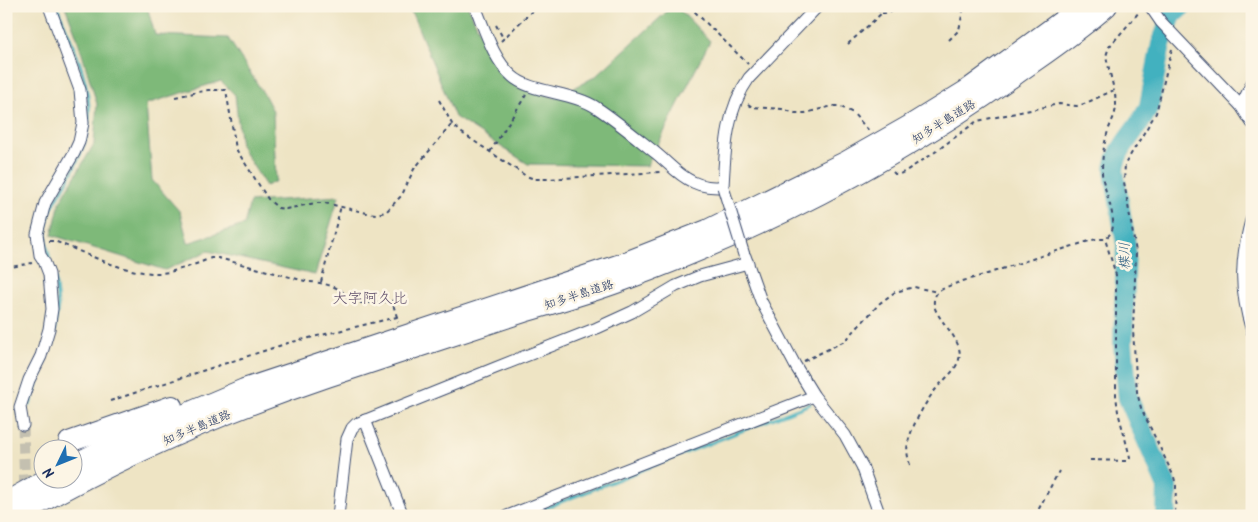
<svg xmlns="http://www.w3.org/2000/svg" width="1258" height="522" viewBox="0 0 1258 522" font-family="Kalam,'Klee One',sans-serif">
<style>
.forest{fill:#7eb979;stroke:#4c746c}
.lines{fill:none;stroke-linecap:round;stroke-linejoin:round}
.stream{stroke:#43b1bf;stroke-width:3}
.river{stroke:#43b1bf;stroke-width:20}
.street-tunnel{stroke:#c4c0b0;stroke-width:11;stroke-dasharray:11 5.5;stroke-linecap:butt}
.street-casing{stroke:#3b4a6d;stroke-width:13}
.highway-casing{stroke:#3b4a6d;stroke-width:22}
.path{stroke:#3b4a6d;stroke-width:2;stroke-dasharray:4 4;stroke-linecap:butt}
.street{stroke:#fff;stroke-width:11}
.highway{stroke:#fff;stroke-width:20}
.street-bridge-casing{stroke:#3b4a6d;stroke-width:13;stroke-linecap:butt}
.street-bridge{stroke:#fff;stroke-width:11}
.labels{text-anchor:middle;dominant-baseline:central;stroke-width:5;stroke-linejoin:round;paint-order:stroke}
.street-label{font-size:12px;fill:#1b2f5e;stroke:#fcf5e5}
.water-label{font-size:14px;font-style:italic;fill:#295c80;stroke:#fcf5e5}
.quarter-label{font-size:15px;fill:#61506c;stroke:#fcf5e5}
</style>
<rect width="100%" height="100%" fill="#fcf5e5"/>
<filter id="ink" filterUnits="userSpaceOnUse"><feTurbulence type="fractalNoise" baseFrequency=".02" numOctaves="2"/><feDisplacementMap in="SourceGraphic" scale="10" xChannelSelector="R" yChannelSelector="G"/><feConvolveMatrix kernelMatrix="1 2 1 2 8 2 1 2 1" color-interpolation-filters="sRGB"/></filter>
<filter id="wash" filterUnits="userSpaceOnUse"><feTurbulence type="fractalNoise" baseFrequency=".0096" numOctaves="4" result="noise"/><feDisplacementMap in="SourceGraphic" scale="20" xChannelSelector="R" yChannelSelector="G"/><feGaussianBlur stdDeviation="1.12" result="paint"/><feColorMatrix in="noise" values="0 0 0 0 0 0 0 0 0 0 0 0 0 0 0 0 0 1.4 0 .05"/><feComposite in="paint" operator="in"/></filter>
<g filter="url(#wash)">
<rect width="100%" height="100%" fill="#eee4c4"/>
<!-- forest -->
<g class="forest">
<polygon points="65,6 147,6 155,35 228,38 265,96 273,111 276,181 266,186 241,147 235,95 221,81 146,104 152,180 180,212 188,243 244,225 250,202 339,196 315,275 208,251 165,270 52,235 60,202 94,144 97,104 77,37"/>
<polygon points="409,6 468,6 496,68 518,87 556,98 596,76 673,6 676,6 710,41 647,166 528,164 455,117"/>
</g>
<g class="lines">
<!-- stream -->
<g class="stream">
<path d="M51,265C48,253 45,239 46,227C48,212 57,198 65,185C77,164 88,142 89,117C91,81 70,39 57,6"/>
<polyline points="30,405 54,332 58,306 55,278"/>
<polyline points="525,516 810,404"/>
</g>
<!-- river -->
<path class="river" d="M1166,516L1167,487L1128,398L1123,344L1126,245L1114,171C1115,147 1141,128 1149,106L1161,44L1172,15L1182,6"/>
</g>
</g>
<g filter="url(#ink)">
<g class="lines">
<!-- street-tunnel -->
<polyline class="street-tunnel" points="23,425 25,496"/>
<defs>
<g id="street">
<path d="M475,6C485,30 493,59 512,76C530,93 574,92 597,108C617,121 638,139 657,154C669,164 679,176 693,182C703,187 712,187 723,187C725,150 726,110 749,78L818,6"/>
<polyline points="1150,6 1161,22 1241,106 1252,123"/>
<polyline points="1241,106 1252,83"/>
<path d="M1252,217C1240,259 1239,289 1252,331"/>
<polyline points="745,256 761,301 795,365 814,396 845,435 862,466 880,516"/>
<polyline points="365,420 403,516"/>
<polyline points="23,425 20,407 29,380 41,356 49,329 52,309 49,274 44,261 40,255 37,234 45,203 74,153 79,142 83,123 80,90 49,6"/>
<polyline points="338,516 347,439 352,428 356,424 495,368 597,328 632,312 676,286 700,276 748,263"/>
<polyline points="507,516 814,396"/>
</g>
<g id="highway">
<polyline points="69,442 172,406"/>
<polyline points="72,465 117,443 244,389 618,265 707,230 847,161 907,127 967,90 1082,6"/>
<polyline points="6,502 45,480"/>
<path d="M17,516C115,459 220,413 327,377C393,355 458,334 524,312C557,302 590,293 622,281C761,230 894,161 1015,75C1046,53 1078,32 1107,6"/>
</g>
</defs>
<!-- street casing -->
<use href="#street" class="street-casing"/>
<!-- highway casing -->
<use href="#highway" class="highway-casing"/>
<!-- path -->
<g class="path">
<polyline points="689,6 748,64"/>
<path d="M882,13C888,13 892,12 895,6"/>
<polyline points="496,25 503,38"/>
<polyline points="949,40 959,30 964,6"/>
<polyline points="501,41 537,6"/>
<polyline points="848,44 882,13 875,6"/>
<polyline points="1172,49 1156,113 1125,164 1124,182 1136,252 1133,330 1137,392 1141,408 1174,477 1176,486 1175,516"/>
<polyline points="175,97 208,90 226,90 236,149 268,199 278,208 286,209 315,203 325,203 367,213 376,214 386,212 402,195 414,169 452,124"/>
<polyline points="439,100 452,124 462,133 526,176 535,179 546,179 660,172"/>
<polyline points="748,104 752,107 782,109 795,113 805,113 833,106 839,106 853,113 870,132"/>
<polyline points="490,152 526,95"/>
<polyline points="893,172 895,174 900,174 904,172 931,155 977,121 1059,104 1077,106 1084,104 1114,90 1106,56 1109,47 1140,11"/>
<path d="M49,241H54C87,253 123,274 159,273C173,273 197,264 211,258H218L309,282C318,282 332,285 340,290C345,293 346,299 352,301C364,305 380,302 392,301"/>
<polyline points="6,268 32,263"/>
<polyline points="321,282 341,206"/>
<polyline points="397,317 392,301 404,292"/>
<polyline points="804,361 845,341 880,303 895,292 914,287 938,292"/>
<polyline points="6,394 14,392"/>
<polyline points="110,401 288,343 397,317 398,322"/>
<polyline points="1090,460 1126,461 1130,457 1118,412 1116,395 1116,275 1105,239"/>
<path d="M910,465C908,458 906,450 908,443C911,427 926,401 936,389C942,381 951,375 956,366C968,347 948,331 939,316C934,309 931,299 938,292C946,285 973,278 984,275C1022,262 1059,250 1096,239H1105C1108,236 1111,234 1112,230C1117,216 1103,189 1102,173C1102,162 1103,149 1106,138C1111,117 1120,115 1114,90"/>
<polyline points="1035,516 1059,471"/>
</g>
<!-- street -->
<use href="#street" class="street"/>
<!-- highway -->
<use href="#highway" class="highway"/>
<defs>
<polyline id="street-bridge" points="723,187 744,255"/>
</defs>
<!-- street-bridge casing -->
<use href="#street-bridge" class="street-bridge-casing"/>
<!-- street-bridge -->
<use href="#street-bridge" class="street-bridge"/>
</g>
</g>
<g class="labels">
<!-- street labels -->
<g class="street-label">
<text transform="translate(944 122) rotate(-32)">知多半島道路</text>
<text transform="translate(579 295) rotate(-18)">知多半島道路</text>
<text transform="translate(197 428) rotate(-23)">知多半島道路</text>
</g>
<!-- water labels -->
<g class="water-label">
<text transform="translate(1125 256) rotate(-91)">楪川</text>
</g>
<!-- quarter labels -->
<g class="quarter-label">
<text x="370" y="299">大字阿久比</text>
</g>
</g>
<!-- margin -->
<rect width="1258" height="522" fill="none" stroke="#fcf5e5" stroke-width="25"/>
<!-- north arrow -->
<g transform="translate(58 464) rotate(227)"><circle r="24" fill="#fcf5e5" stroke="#a2a6af"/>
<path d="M0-4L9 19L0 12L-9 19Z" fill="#1f6fb2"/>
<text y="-8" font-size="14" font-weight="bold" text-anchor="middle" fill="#1b2f5e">N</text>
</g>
</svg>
